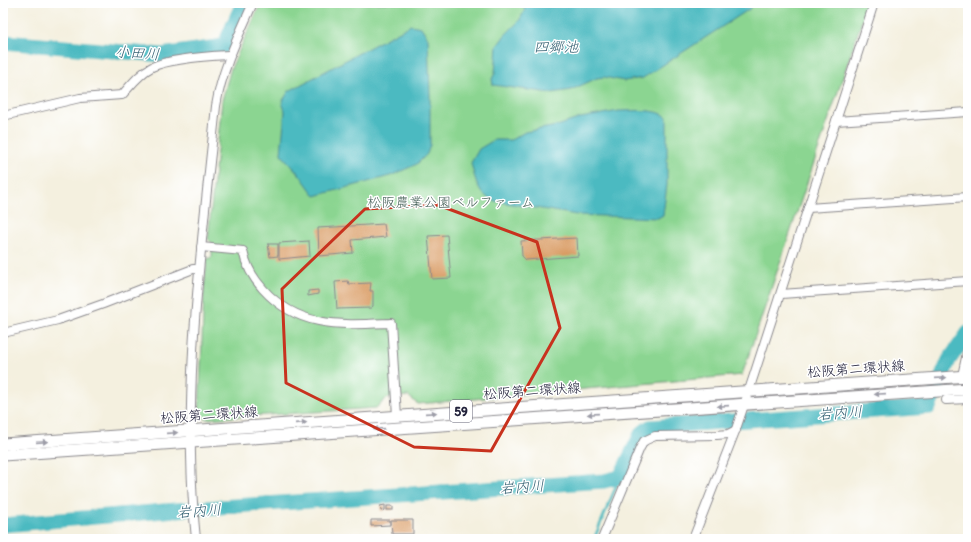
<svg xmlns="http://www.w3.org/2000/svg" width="971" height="542" viewBox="0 0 971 542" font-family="Itim,'Klee One',sans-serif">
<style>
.green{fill:#8bd591;stroke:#567c66}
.water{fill:#4bbac1;stroke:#366e7e}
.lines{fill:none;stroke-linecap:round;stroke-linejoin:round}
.stream{stroke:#4bbac1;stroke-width:2.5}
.river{stroke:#4bbac1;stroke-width:15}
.building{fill:#d99b64}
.minor-casing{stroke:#8b898d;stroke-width:10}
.major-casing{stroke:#8b898d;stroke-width:13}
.minor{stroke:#fff;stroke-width:8}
.major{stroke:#fff;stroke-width:11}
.oneway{fill:#9c9ca7}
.marked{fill:none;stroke:#c8321e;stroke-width:3;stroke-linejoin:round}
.labels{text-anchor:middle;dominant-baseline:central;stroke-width:3;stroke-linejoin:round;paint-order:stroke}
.shield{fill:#fff;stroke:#646476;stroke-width:1}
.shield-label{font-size:13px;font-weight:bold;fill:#22223b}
.park-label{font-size:14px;fill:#476159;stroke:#fff}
.street-label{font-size:14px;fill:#22223b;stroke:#fff}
.water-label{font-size:15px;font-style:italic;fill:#325f71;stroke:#fff}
</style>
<rect width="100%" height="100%" fill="#fff"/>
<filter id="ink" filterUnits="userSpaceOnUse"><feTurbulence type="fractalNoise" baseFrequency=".025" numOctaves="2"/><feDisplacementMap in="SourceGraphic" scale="8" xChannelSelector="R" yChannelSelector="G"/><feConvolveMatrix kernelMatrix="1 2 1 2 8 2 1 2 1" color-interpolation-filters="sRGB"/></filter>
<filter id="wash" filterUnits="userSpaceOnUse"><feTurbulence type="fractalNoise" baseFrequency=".012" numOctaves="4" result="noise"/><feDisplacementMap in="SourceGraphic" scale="16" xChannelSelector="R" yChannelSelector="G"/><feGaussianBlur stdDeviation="0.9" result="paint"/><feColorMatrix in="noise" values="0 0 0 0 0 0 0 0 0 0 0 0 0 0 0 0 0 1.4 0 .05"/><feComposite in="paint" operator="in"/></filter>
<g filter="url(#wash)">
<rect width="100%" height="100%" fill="#f4f0df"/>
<!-- green -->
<polygon class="green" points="261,3 868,3 742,375 418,404 408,396 387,398 376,408 206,419 199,414 204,291 207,259 212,257 212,243 208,239 222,100 231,68"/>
<!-- water -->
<g class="water">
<polygon points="521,3 754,3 751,8 643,78 624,81 604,77 597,78 571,90 551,93 493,85 492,79 495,73 497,46 505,35 519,21 525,10"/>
<polygon points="411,25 421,27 428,38 430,95 430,145 427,154 417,164 390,176 315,196 300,175 281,154 285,111 282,102 289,91"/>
<path d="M619,111C632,111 657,108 667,117V185L663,215L658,218L577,215L495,201C478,196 475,178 471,163L479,149L494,140H511L525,132L557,126L581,118Z"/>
</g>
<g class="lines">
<!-- stream -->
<polyline class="stream" points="594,539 620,477"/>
<!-- river -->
<g class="river">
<polyline points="3,42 162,55 224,46 243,3"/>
<polyline points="3,525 176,510 604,481 620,477 641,434 650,427 929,407 949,360 968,333"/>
</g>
</g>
<g id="blocks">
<!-- building -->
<g class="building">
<polygon points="384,224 386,237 352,240 353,253 319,256 318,228"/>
<polygon points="447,235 451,278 432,279 428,236"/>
<polygon points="577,238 578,256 526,260 522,256 521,241"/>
<polygon points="309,241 310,256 279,259 279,243"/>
<polygon points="268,244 278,244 278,256 270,257"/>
<polygon points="348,281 349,284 371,283 370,291 373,291 373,306 371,308 337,309 335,282"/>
<polygon points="318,290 318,294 308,296 308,291"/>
<polygon points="385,505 385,510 381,511 380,506"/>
<rect x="387" y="506" width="6" height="4"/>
<polygon points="371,520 390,520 390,525 371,526"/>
<polygon points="391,520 413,520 413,534 392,534"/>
</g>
</g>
</g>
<g filter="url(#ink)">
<use href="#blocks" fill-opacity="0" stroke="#8b898d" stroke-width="1"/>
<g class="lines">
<defs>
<g id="minor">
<path d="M3,116L80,98L122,95C131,85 140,73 152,67C169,59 210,56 229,55"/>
<polyline points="836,121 968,112"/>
<polyline points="808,208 968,197"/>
<path d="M201,247L243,251C246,266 253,278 263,289C299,329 342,325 391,323L397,416"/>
<polyline points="781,294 968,281"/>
<polyline points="3,333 58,320 103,304 193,269 199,269"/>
<polyline points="962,376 968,348"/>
<polyline points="946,400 968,399"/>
<path d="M196,539C181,395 201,250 216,106C222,69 238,37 253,3"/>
<polyline points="602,539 640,448 644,441 655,436 717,435 728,434 736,430"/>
<polyline points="693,539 736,429 754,375 874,3"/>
</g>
<g id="major">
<polyline points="3,444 968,376"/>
<polyline points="3,455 968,389"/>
</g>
</defs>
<!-- minor casing -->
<use href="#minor" class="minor-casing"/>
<!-- major casing -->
<use href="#major" class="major-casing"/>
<!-- minor -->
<use href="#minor" class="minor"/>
<!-- major -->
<use href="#major" class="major"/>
</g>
<!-- one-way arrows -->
<defs><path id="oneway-solid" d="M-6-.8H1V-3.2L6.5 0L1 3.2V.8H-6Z"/></defs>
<g class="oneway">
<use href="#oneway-solid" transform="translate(941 378) rotate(-4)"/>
<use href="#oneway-solid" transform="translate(880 394) rotate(176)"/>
<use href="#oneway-solid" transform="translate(723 406) rotate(176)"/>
<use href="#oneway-solid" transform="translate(431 413) rotate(-4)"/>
<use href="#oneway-solid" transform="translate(593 414) rotate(176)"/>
<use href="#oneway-solid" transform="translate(301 423) rotate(-4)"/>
<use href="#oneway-solid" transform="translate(379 429) rotate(176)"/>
<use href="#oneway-solid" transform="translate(172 433) rotate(-4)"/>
<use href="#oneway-solid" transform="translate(42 442) rotate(-4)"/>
</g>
</g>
<!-- marked area -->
<path class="marked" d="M438,205L537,242L560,328L491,451L414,447L286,383L282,289L365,209Z"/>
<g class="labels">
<!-- shield labels -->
<rect class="shield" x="450" y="400" width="22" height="22" rx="3"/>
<g class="shield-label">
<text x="461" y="411">59</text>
</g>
<!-- park labels -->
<g class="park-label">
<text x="451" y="202">松阪農業公園ベルファーム</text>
</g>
<!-- street labels -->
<g class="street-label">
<text transform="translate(856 369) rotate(-4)">松阪第二環状線</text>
<text transform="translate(532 391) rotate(-4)">松阪第二環状線</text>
<text transform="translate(209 415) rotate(-4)">松阪第二環状線</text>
</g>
<!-- water labels -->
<g class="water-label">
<text x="556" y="47">四郷池</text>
<text transform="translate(137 53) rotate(4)">小田川</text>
<text transform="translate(840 413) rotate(-4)">岩内川</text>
<text transform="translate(522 487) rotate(-4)">岩内川</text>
<text transform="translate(199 511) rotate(-4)">岩内川</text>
</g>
</g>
<!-- margin -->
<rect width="971" height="542" fill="none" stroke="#fff" stroke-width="16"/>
</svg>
